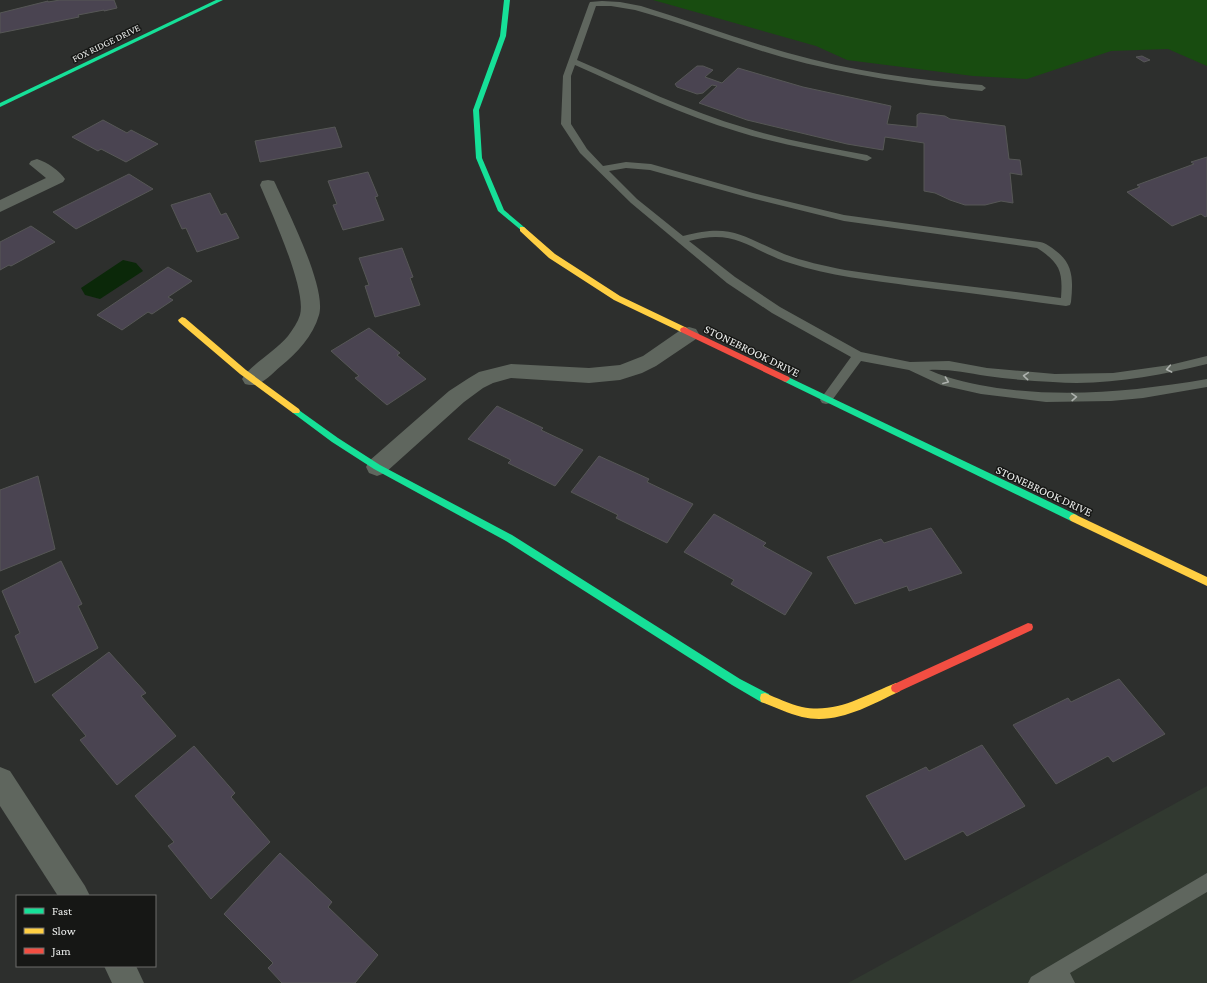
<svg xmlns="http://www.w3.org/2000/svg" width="1207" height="983" viewBox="0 0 1207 983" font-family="'Crimson Pro',serif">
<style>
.built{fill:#313930}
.green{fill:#184c10}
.water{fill:#0b2809}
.building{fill:#4a4451;stroke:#565756}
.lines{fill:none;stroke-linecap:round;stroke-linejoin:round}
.lane{fill:#5f665e;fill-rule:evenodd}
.street{fill:#5f665e;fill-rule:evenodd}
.fast{fill:#16e098;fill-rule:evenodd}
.slow{fill:#ffcf43;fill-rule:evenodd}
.jam{fill:#f24e42;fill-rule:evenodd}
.oneway{stroke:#adb1ad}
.labels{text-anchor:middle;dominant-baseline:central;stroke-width:3;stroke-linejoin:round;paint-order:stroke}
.far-street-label{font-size:10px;fill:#edefed;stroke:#161715}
.street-label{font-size:12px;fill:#edefed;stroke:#161715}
</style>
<rect width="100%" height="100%" fill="#2d2f2d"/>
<!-- built -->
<polygon class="built" points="1207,786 1207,983 848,983"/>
<!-- green -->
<polygon class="green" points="653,0 1207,0 1207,66 1168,49 1111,51 1027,79 973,76 847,60 816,46"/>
<!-- water -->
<polygon class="water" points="123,260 136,263 143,271 100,299 85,295 81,288"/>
<!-- building -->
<g class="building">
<polygon points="60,0 114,0 117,8 104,11 104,10 78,15 79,17 0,33 0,13 48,1 48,2"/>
<polygon points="1142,56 1150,60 1144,62 1136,57"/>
<polygon points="697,66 703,66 713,70 705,77 722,83 738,68 803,87 891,106 887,124 917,127 917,115 920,113 945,116 950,119 1005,126 1009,159 1020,160 1022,175 1010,173 1013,203 1001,201 985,205 965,205 950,200 935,193 924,191 924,143 885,137 883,150 847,144 747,120 699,103 717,86 712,85 703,93 697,94 677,87 675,84"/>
<polygon points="103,120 127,133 131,130 158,144 126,162 101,149 98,151 72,137"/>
<polygon points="335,127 342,147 260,162 255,141"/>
<polygon points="1207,157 1207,216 1205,217 1201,214 1172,226 1127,192 1140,187 1137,185 1194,164 1191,162"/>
<polygon points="368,172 378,196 375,197 384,220 343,230 333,205 337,204 328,181"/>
<polygon points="129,174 153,189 76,229 53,212"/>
<polygon points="210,193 221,215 226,213 239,238 197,252 186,228 182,229 171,205"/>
<polygon points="31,226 55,242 11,266 9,265 0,270 0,242"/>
<polygon points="402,248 413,277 410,278 420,305 375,317 365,286 369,285 359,258"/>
<polygon points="168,267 192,281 168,297 173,300 152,314 148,312 122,330 97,315"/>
<polygon points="369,328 400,353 397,355 426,379 387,405 355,378 359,376 331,351"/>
<polygon points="497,406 543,428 541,430 583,450 555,486 508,463 511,460 468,439"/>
<polygon points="599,456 649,479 647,482 693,504 667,543 616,518 618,515 571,492"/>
<polygon points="38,476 55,549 0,571 0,490"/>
<polygon points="714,514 766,543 763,546 812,573 785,615 731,584 734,580 684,552"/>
<polygon points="931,528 962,573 909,591 907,586 855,604 827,557 881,539 884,543"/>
<polygon points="61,561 82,604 78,606 98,648 35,683 15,636 20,633 2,591"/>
<polygon points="109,652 146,693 141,696 176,736 117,785 80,740 86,736 52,695"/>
<polygon points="1119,679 1165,734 1113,762 1108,756 1056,784 1013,725 1068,698 1071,702"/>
<polygon points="982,745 1025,806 967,836 963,831 905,860 866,796 926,767 929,771"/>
<polygon points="194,746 235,793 231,797 270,842 211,899 168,846 174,842 135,796"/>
<polygon points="280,853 332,902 328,907 378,955 355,983 282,983 268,968 273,963 224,914"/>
</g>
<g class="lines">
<!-- lane -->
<g class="lane">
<path d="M602,1L620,2L641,6C690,21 738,39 788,53C851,71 917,80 982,85L986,88L982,91C915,85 847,75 782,57C733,43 685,24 635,10L611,6H596L577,60C632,84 687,111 746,128C785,140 826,147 867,155L872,158L867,161C824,152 781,145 739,132C682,115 629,89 575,65L571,76V124L587,149L603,166L626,162L651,164L753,193L844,215L1040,242C1046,243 1051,247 1056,251C1074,264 1073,282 1071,302L1070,305L1066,306C1015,299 964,292 912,286C871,280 829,276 790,263C749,250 737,228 689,241L735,277L780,307L861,352L910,362L949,361L987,368L1055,374L1113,373L1170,365L1207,356V364C1157,376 1105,386 1053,382C1031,381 1008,379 987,376C966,373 950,369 929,370C951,380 974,384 997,388C1067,398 1137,391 1207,379V387L1143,398L1111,401L1046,402L981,394L941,385L909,370L861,361L830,403L826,404L822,403L820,400L822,397L851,357L772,313L727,283L631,203L580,153L561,124L563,76L589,4L590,2ZM626,168L650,170L747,197L844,221L1037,248C1060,263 1063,271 1061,298C989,288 916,281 845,270C825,266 802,261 784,254C741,236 732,223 683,236L637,199L609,171Z"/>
<polygon points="1207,873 1207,892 1070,973 1075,983 1028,983 1031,977"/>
</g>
<!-- street -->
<g class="street">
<path d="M37,159C47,162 60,171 65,179L63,182L0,212V200L46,178L29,164L31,161Z"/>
<path d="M268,180L274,181L276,185C288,212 327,288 319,315C313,336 297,353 281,366C270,375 260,389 245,384L242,379C250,365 276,351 288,336C293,329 298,322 300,315C307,289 271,212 260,185L262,181Z"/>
<polygon points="689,327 696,329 699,334 696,339 656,366 642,373 620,380 589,383 511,378 493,383 483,388 464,402 385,473 377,476 369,473 366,467 369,461 449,391 469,378 479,372 511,364 589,368 620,365 643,356 682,329"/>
<polygon points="0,767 10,771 85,886 90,896 58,896 0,806"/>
<polygon points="104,966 136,966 144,983 112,983"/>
</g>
<!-- fast -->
<g class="fast">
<polygon points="216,0 223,0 0,107 0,103"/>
<polygon points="504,0 510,0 506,36 479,110 482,158 504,210 524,227 526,229 522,231 498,211 476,158 473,110 500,36"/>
<polygon points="786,376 1077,515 1079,518 1077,521 1071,521 783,381 782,379"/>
<polygon points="296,408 338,438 380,465 512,535 740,679 769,694 770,698 769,702 765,703 761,702 732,685 506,541 374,469 332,442 293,413 292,411 293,409"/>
</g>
<!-- slow -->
<g class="slow">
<polygon points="520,227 524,227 555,254 620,296 687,328 688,330 687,332 681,332 614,300 549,258 520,231"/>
<polygon points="182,317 185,318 246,370 299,409 300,411 299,413 293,413 240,374 179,322 178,320"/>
<polygon points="1074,514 1207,577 1207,586 1071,521 1069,518 1071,515"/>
<path d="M896,683L900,685L901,688L900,691C869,706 837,725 802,717C788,714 775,707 761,702L760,698L761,694L765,693C777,698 789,704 802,707C837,714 865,695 896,683Z"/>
</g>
<!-- jam -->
<g class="jam">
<polygon points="684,327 789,377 790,379 786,382 783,381 681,332 680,330 681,328"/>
<polygon points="1028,623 1032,624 1033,627 1032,630 900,691 896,693 892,691 891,688 892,685"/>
</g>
</g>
<!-- one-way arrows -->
<defs><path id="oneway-chevron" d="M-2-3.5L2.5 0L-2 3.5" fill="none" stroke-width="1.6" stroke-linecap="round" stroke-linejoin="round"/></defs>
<g class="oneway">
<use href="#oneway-chevron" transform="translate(1169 369) rotate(169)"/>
<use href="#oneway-chevron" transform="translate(1026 376) rotate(-175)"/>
<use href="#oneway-chevron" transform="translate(946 381) rotate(21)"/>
<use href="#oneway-chevron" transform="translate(1074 397) rotate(-2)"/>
</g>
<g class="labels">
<!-- far-street labels -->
<g class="far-street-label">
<text transform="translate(106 43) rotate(-26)">FOX RIDGE DRIVE</text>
</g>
<!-- street labels -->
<g class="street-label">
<text transform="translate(752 351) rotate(26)">STONEBROOK DRIVE</text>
<text transform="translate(1044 491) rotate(25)">STONEBROOK DRIVE</text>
</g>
</g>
<!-- legend -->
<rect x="16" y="895" width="140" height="72" fill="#161715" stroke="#6c6d6b"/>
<rect x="24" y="908" width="20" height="6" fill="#16e098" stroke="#6c6d6b"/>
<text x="52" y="915" font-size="12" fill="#edefed">Fast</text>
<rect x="24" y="928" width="20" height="6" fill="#ffcf43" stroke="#6c6d6b"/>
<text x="52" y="935" font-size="12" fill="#edefed">Slow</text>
<rect x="24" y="948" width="20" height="6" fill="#f24e42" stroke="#6c6d6b"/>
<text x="52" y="955" font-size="12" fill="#edefed">Jam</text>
</svg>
